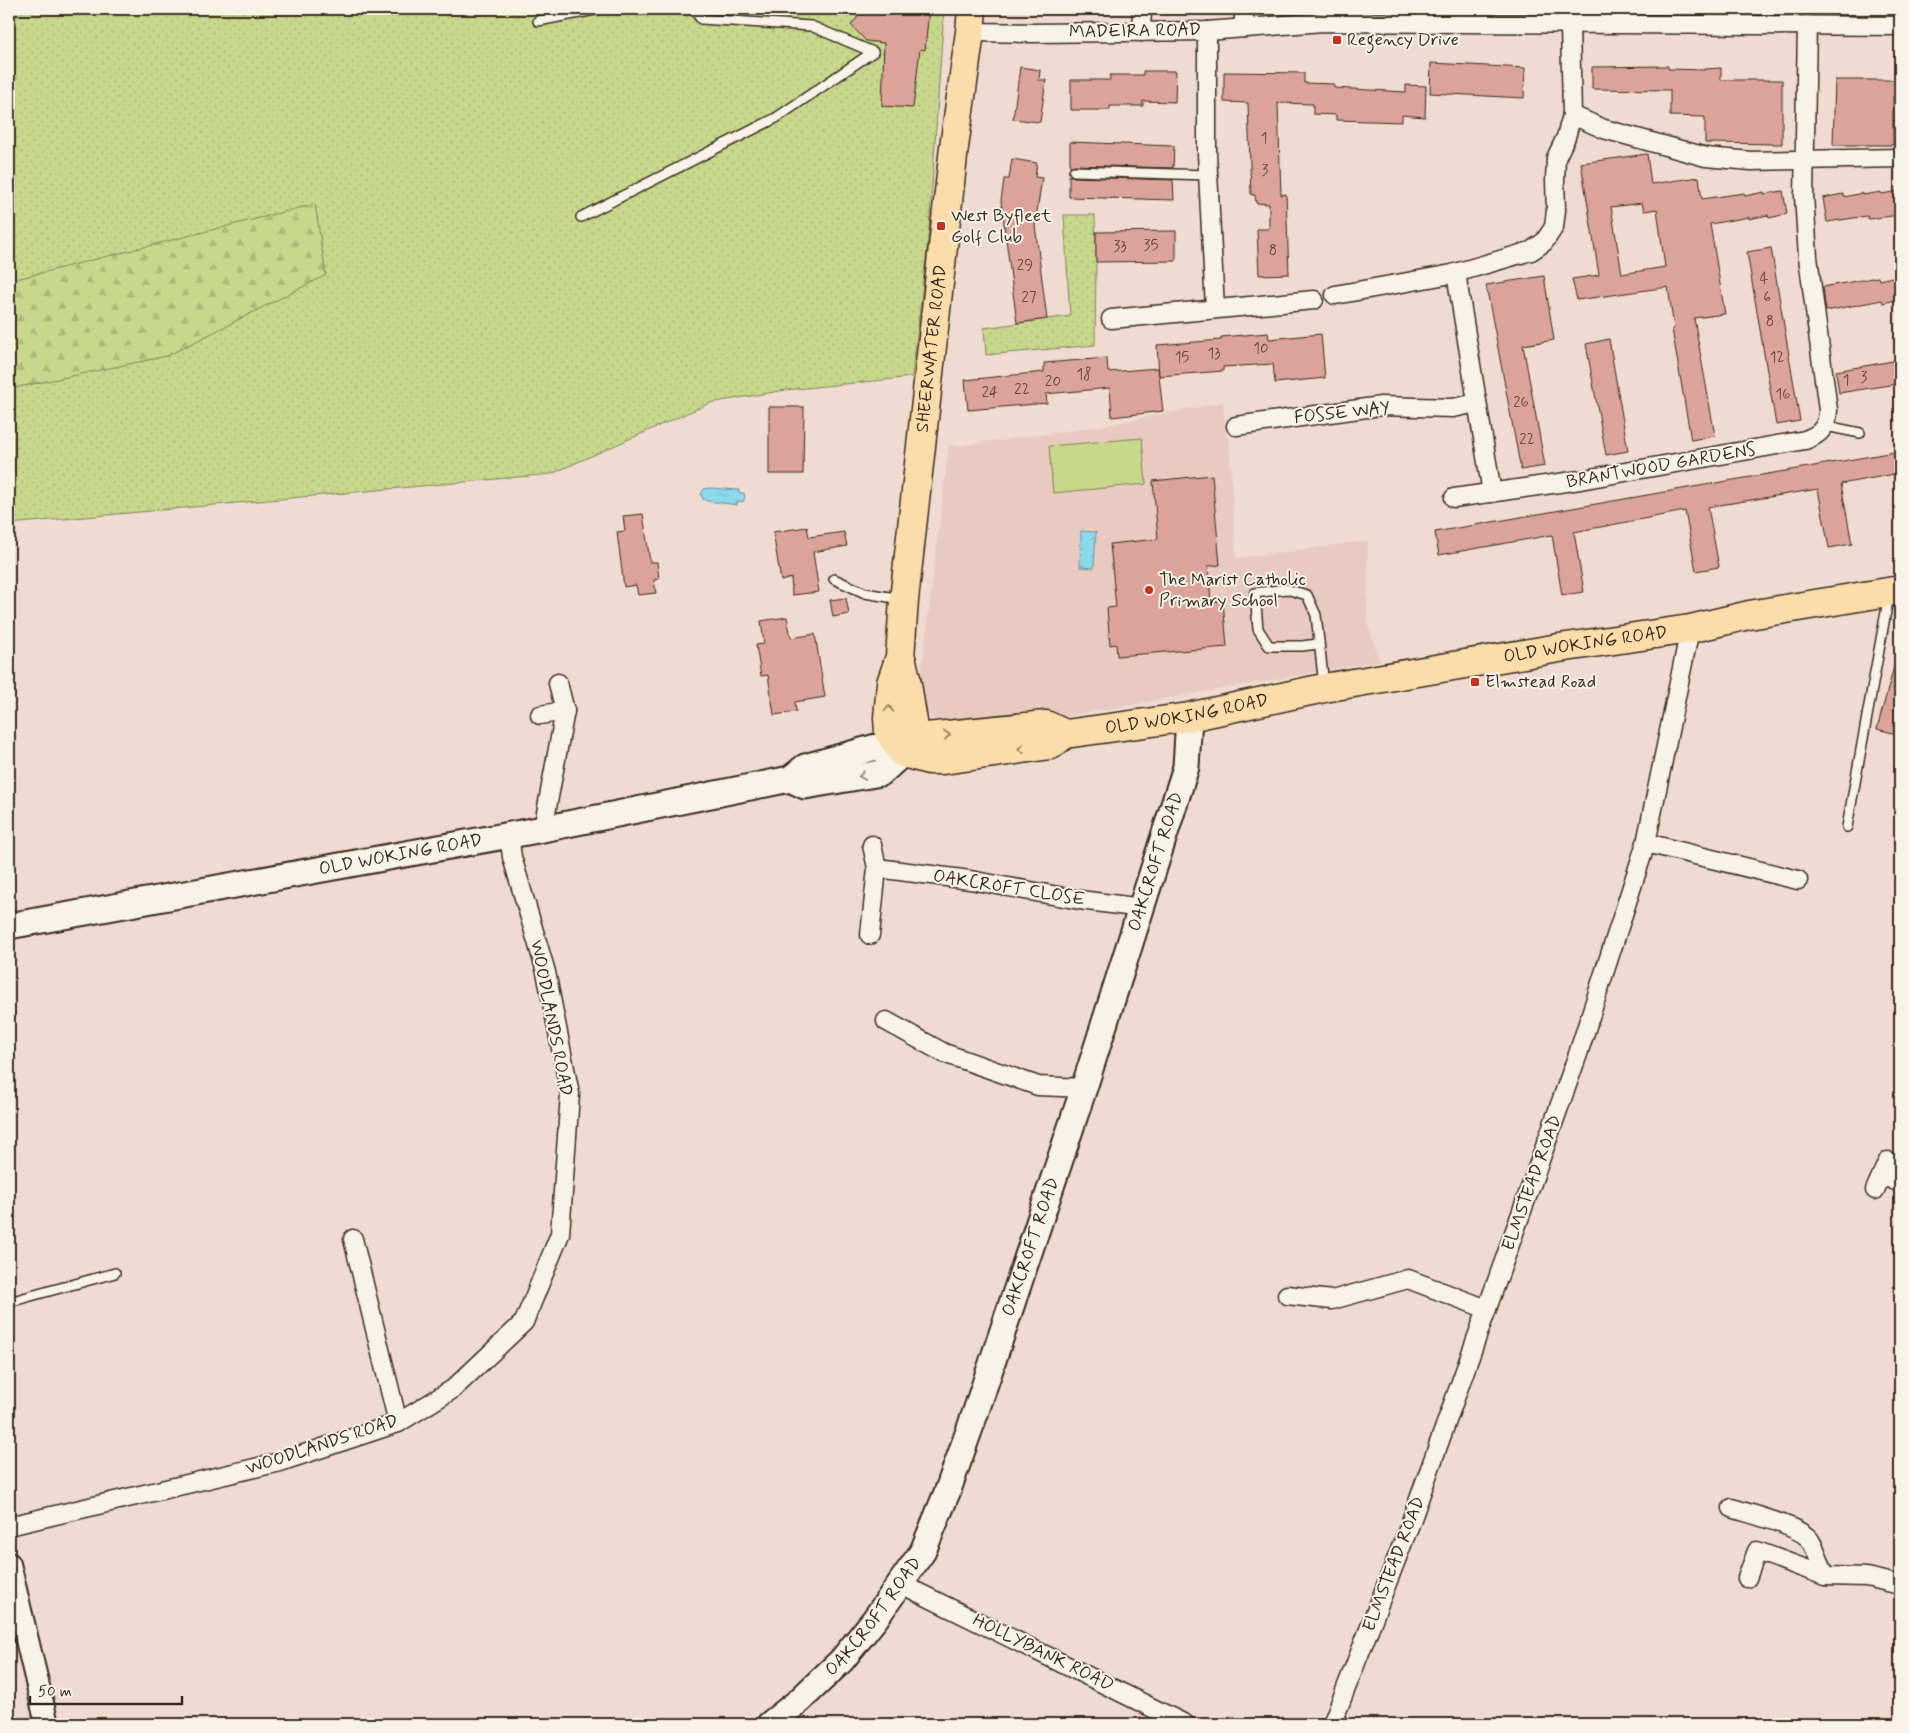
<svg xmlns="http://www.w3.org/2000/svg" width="1909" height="1733" viewBox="0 0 1909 1733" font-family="Mynerve,sans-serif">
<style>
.built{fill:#e9cac0}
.grass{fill:url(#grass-dots);stroke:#818156}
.forest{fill:url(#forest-firs);stroke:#818156}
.pitch{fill:#c7d88d;stroke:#818156}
.water{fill:url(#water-ripples);stroke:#6c939a}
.building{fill:#dca39a;stroke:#3b2a1e;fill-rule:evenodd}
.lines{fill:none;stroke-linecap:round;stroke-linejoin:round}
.service-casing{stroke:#3b2a1e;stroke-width:12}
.minor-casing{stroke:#3b2a1e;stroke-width:21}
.tertiary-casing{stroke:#3b2a1e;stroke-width:26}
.secondary-casing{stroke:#3b2a1e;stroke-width:29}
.primary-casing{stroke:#3b2a1e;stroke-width:31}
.service{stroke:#f7f3e8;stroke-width:9}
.minor{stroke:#f7f3e8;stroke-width:18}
.tertiary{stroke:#f7f3e8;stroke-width:22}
.secondary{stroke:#f7f3e8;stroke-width:25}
.primary{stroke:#fbddab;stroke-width:28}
.oneway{stroke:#9b8464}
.oneway2{stroke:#998e83}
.poi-dot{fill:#c8321e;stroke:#f7f3e8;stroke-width:2}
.labels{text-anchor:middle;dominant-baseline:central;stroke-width:4;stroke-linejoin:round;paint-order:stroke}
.number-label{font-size:15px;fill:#63483d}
.street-label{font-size:18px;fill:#3b2a1e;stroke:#f7f3e8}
.poi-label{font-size:18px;fill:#3b2a1e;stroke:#f7f3e8;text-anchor:start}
</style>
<defs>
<pattern id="grass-dots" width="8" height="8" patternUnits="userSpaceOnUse" patternTransform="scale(1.25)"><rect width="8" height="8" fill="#c7d88d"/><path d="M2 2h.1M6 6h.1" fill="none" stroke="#acba79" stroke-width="1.8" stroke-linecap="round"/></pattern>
<pattern id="forest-firs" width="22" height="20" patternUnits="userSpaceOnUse" patternTransform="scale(1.25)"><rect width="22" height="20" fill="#c7d88d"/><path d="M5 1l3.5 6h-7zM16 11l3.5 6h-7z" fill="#acba79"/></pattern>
<pattern id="water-ripples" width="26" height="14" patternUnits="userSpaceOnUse" patternTransform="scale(1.25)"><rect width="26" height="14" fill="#8cd9ec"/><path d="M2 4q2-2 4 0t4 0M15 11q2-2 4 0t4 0" fill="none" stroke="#7abaca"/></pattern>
</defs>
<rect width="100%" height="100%" fill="#efdbd1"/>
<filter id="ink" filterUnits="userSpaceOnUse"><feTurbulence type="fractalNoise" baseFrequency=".02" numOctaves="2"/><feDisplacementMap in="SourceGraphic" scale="10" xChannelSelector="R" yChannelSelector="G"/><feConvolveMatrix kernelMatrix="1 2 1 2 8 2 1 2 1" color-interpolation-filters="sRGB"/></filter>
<g filter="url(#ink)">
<!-- built -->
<polygon class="built" points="1223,402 1226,437 1229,437 1236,558 1368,541 1367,622 1380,661 1067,716 950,726 935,720 925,710 919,692 949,445 957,446 1096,427"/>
<!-- grass -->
<g class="grass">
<polygon points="9,9 944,9 929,231 912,377 786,390 710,403 551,474 9,524"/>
<polygon points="1064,215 1095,215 1096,262 1095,345 986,355 984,328 1070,316"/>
</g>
<!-- forest -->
<polygon class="forest" points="315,204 326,275 167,356 9,389 9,281"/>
<!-- pitch -->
<polygon class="pitch" points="1142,438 1146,484 1053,493 1049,446"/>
<!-- water -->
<g class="water">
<polygon points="709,488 739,490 739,493 744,493 745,497 743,502 738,501 737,505 707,501 703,499 701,494 704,489"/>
<polygon points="1081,531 1096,532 1094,568 1080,567"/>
</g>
<!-- building -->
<g class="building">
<polygon points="859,9 929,9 925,50 920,49 913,108 882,106 884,43 866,41 851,25 857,18"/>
<polygon points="1431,63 1525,68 1524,98 1430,93"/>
<polygon points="1668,66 1668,69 1705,70 1705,69 1721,68 1721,80 1782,80 1782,144 1705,143 1705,117 1670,116 1670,90 1592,89 1592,67"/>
<polygon points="1020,67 1040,70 1039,80 1046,80 1040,122 1013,119"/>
<polygon points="1143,71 1176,71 1175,102 1143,101 1143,106 1110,106 1110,110 1071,110 1071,80 1110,80 1110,75 1143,75"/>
<polygon points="1224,72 1304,73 1304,83 1334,84 1334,88 1406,92 1406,85 1426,86 1425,117 1402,115 1402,122 1336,120 1336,115 1313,114 1313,104 1278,103 1281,195 1286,194 1289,274 1259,275 1257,229 1269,229 1269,204 1256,203 1255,195 1251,195 1248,103 1224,102"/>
<polygon points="1835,80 1900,80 1900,96 1893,96 1893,145 1833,145"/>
<polygon points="1070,142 1174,146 1173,168 1074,165 1070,167"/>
<path d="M1647,154L1651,184L1699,177L1702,199L1744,193L1745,196L1764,192V194L1783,191L1787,214L1769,218L1768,215L1749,219V217L1710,224L1725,314L1694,318L1715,436L1691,440L1672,329L1674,328L1668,287L1577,300L1572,279L1599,275L1581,163ZM1642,203L1644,211L1657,209L1665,267L1622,274L1611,207Z"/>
<polygon points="1012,159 1037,163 1035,177 1042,178 1035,225 1047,319 1017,323 1001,201 1004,179 1009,179"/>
<polygon points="1069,175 1074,177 1173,180 1174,200 1069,197"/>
<polygon points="1900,191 1900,215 1868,219 1867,216 1827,222 1823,198 1843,194 1844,197 1863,193 1863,195 1881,192 1881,194"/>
<polygon points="1176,231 1176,261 1096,262 1096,232"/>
<polygon points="1771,248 1800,421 1776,425 1747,252"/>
<polygon points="1544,276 1554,340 1523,345 1545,466 1521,470 1486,285"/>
<polygon points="1897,276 1898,278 1900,278 1900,299 1883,303 1882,300 1826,311 1823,287 1878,277 1879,280"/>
<polygon points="1268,333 1269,339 1321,334 1325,378 1275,383 1273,364 1223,367 1223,371 1159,376 1157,345 1221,340 1221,337"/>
<polygon points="1609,339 1628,451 1606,455 1586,344"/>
<polygon points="1107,358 1108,372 1158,368 1163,411 1112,417 1110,388 1046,394 1047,403 968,410 965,380 1044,372 1044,363"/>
<polygon points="1893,361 1896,384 1839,393 1836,371"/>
<polygon points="769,407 804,407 803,474 769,474"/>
<polygon points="1900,451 1900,473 1841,484 1852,544 1829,548 1818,489 1708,507 1719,567 1696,571 1685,511 1574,532 1584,592 1562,595 1552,535 1439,555 1435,532"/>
<polygon points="1212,475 1220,565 1208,566 1211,602 1223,601 1227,647 1117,656 1116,644 1110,645 1107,608 1116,607 1110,544 1158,539 1153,481"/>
<polygon points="643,514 650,562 657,562 659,579 654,580 656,593 638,595 636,585 624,587 617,532 625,531 623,516"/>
<polygon points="807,527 809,537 844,532 847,546 813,552 819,592 792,595 791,578 781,581 773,532"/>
<polygon points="846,598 849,614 833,617 830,600"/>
<polygon points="787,617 791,638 815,634 825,697 795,702 796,712 774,715 768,675 761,676 756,645 764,644 761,621"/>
<polygon points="1895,663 1900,664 1900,735 1877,729"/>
</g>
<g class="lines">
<defs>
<g id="service">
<polyline points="693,9 701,19 811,26 873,52"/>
<polyline points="538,21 600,9"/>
<polyline points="1074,171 1208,175"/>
<polyline points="581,217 776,118 873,52"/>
<polyline points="1826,426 1860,433"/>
<polyline points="834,579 865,593 901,599"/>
<polyline points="1318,644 1302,646 1269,646 1258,629 1255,593 1286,589 1307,595 1316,615 1324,685"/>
<polyline points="1847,827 1889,595"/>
<polyline points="9,1302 115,1273"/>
<polyline points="9,1634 23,1628"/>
</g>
<g id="minor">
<polyline points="1244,28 1244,9"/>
<polyline points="1207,31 1207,153 1215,309"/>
<polyline points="970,32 1034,33 1207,31 1323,22 1900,26"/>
<polyline points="1141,32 1142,9"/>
<polyline points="1572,115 1604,129 1706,157 1751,161 1900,158"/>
<polyline points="1456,273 1492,493"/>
<polyline points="1335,295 1452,274 1531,251 1544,242 1554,227 1556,210 1555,181 1556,158 1566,137 1572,115 1570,24"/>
<polyline points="1111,319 1314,300"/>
<polyline points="1236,426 1381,406 1453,408 1477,403"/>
<path d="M1454,498L1580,480L1805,440C1820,435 1828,427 1828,410L1808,257L1804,196L1807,25"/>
<polyline points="540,715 565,711"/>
<polyline points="543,829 565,711 558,683"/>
<polyline points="1646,843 1798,880"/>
<polyline points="877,868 970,880 1080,900 1142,908"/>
<polyline points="870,935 877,868 872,845"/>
<polyline points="886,1021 944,1053 1038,1086 1084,1088"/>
<polyline points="1882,1175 1900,1183"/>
<polyline points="1875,1190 1888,1161"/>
<polyline points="353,1239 398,1423"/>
<polyline points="1287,1295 1332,1300 1408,1279 1487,1309"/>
<path d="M1732,1508C1750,1514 1800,1526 1810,1540C1817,1551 1821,1564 1825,1576"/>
<polyline points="9,1526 280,1462 398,1423 453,1389 524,1322 560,1234 570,1094 546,972 512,857 509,834"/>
<polyline points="1747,1578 1757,1551 1825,1576 1867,1577 1900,1585"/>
<polyline points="901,1584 1185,1724"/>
<polyline points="1332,1724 1409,1527 1578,1054 1646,843 1690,629"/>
</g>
<polyline id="tertiary" points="9,1564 47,1724"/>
<g id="secondary">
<polyline points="790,779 805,786 881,773 903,753"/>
<path id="s1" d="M9,926L543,829L790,779L805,767L876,747L903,753"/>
<path id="s2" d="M770,1724L799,1701L842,1660L875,1619L923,1551L948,1490L976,1411L1084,1088L1186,767L1189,717"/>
</g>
<g id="primary">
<polyline points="902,661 906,678 914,728 903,753"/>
<path id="s3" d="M903,753L929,760H943L1051,745L1065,734L1189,717L1324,688L1559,648L1690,629L1749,615L1900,590"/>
<path id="s4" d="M903,753L889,732L888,718L891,683L900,657L904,600L954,147L970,32L972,9"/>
<polyline points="903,753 926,737 1046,725 1065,734"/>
</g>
</defs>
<!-- service casing -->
<use href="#service" class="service-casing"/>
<!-- minor casing -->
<use href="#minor" class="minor-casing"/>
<!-- tertiary casing -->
<use href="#tertiary" class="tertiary-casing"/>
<!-- secondary casing -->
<use href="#secondary" class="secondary-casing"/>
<!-- primary casing -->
<use href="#primary" class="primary-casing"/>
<!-- service -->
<use href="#service" class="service"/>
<!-- minor -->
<use href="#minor" class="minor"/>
<!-- tertiary -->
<use href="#tertiary" class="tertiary"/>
<!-- secondary -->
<use href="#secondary" class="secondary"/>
<!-- primary -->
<use href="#primary" class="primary"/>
</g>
<!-- one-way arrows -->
<defs><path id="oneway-chevron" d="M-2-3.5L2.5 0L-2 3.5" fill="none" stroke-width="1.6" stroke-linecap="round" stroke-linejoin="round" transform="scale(1.25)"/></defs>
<g class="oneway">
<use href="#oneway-chevron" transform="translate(889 709) rotate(-86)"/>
<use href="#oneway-chevron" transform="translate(947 735) rotate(-6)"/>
<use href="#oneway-chevron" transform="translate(1021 749) rotate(172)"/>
</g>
<use class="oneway2" href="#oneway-chevron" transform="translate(862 776) rotate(171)"/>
</g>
<!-- markers -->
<g class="poi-dot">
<rect x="1332" y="35" width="10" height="10" rx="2.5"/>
<rect x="936" y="221" width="10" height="10" rx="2.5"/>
<circle cx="1149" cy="590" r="5"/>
<rect x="1470" y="677" width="10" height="10" rx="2.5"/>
</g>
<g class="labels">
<!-- number labels -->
<g class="number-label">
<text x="1264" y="139">1</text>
<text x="1265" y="171">3</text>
<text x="1151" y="246">35</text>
<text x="1120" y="247">33</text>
<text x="1273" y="251">8</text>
<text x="1025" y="266">29</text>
<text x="1764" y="279">4</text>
<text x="1029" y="298">27</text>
<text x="1767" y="298">6</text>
<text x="1770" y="322">8</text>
<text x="1261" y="349">10</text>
<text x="1214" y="354">13</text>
<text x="1182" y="358">15</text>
<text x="1777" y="358">12</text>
<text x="1084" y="375">18</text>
<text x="1864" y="378">3</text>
<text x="1846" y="381">1</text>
<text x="1053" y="382">20</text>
<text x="1022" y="390">22</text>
<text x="990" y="393">24</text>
<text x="1783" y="395">16</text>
<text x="1521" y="403">26</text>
<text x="1527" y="440">22</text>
</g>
<!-- street labels -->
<g class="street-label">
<text transform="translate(1135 31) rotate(-1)">MADEIRA ROAD</text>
<text stroke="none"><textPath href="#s4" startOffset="412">SHEERWATER ROAD</textPath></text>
<text transform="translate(1342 413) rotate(-6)">FOSSE WAY</text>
<text transform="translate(1661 466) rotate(-10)">BRANTWOOD GARDENS</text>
<text stroke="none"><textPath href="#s3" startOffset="696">OLD WOKING ROAD</textPath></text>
<text stroke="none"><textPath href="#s3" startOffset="291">OLD WOKING ROAD</textPath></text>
<text stroke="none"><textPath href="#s1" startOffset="398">OLD WOKING ROAD</textPath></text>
<text stroke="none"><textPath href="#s2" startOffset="960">OAKCROFT ROAD</textPath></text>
<text transform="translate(1009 888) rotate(9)">OAKCROFT CLOSE</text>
<text transform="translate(551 1018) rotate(79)">WOODLANDS ROAD</text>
<text transform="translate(1532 1183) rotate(-70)">ELMSTEAD ROAD</text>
<text stroke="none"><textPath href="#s2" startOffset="555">OAKCROFT ROAD</textPath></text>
<text transform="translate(322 1445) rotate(-18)">WOODLANDS ROAD</text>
<text transform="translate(1394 1564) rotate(-69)">ELMSTEAD ROAD</text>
<text stroke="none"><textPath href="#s2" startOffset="150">OAKCROFT ROAD</textPath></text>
<text transform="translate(1043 1653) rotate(26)">HOLLYBANK ROAD</text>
</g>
<!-- poi labels -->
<g class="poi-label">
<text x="1347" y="40">Regency Drive</text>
<text x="951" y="216">West Byfleet<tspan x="951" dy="21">Golf Club</tspan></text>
<text x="1159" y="580">The Marist Catholic<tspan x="1159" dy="21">Primary School</tspan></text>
<text x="1485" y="682">Elmstead Road</text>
</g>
</g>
<!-- margin -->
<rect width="1909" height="1733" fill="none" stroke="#f7f3e8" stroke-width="30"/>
<rect x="15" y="15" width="1879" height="1703" fill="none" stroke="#3b2a1e" stroke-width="2" filter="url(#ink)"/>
<!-- scale -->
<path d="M30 1696v8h152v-8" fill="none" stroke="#3b2a1e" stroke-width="2.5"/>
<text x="38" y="1696" font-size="15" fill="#3b2a1e" stroke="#f7f3e8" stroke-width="4" paint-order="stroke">50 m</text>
</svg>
